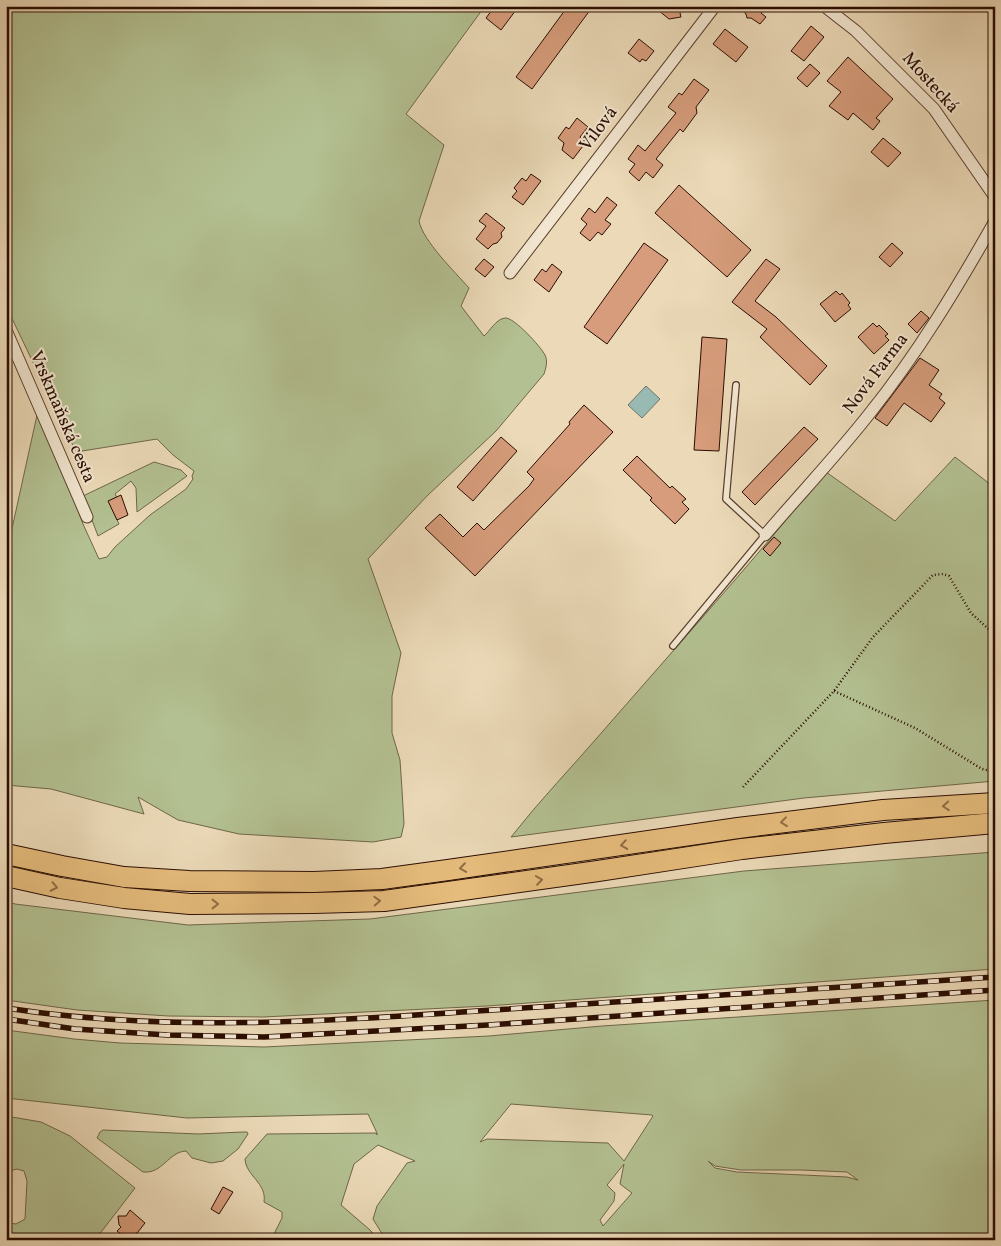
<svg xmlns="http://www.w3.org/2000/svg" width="1001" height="1246" viewBox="0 0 1001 1246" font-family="Vollkorn,serif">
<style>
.green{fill:#b3c091;stroke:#6e6648;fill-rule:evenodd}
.water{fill:#98bab2;stroke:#6c746b}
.building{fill:#d69c7b;stroke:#2a0c00}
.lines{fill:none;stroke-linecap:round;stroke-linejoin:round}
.lane-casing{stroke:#5a3f2e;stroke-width:8}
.street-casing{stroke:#5a3f2e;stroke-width:13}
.highway-casing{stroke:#2a0c00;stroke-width:22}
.path{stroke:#2a0c00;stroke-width:2.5;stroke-dasharray:1 2.5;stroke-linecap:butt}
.lane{stroke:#f2e6d0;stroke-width:5.5}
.street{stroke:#f2e6d0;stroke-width:11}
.highway{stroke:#e6bc7c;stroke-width:20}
.rail-casing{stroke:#2a0c00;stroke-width:5.5}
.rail{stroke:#f2e6d0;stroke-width:4;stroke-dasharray:11;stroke-linecap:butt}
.oneway{stroke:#916d44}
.labels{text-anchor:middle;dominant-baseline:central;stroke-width:4;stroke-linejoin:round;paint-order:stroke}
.street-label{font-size:18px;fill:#2a0c00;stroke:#f2e6d0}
</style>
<rect width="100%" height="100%" fill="#ebd9b7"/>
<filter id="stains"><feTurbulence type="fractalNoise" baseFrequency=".004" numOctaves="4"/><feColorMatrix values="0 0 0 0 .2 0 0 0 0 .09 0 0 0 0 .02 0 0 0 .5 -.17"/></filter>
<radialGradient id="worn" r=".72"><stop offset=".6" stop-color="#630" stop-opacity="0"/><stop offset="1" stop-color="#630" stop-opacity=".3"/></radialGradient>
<!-- green -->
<g class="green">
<path d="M6,6H485L406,114L444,145L419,221C423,241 455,272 469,288L461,306L484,336C490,331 496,319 505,318C514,317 541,347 545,355C548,361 546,368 544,374L496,431L427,496L368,559L401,653L392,696V733L400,760L402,790L404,824L401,837L373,842L239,834L178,820L138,797L144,814L51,789L6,785V556L39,406L83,524L99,559L107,557L115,547L150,515L186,489L193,479L192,476L194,471L173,455L157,439L76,452L6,306Z"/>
<path d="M955,457L995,488V781L804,798L511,837C540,800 573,766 603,731C678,645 754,560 826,472L895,521Z"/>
<polygon points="154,462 181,470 187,476 137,512 136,488 131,481 115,494 117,497 109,501 119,524 98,536 83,496"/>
<polygon points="995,852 995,969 487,1006 263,1017 168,1016 77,1010 6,1000 6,901 15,904 188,925 370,919 744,871"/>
<path d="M995,1000V1240H387L384,1237L373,1219L377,1206L407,1163L415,1161L378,1145L354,1164L341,1205L370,1230L379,1240H281L274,1234L282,1218V1212L264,1202C267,1183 246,1176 245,1159L267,1134L376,1133L377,1135V1133L368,1114L187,1118L6,1098V1030L74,1039L120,1043L264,1047L489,1036L602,1026ZM511,1104L652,1115L653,1116L624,1161L608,1143L487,1139L480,1142ZM708,1161L715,1166L741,1170H801L847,1172L858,1180L847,1177L737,1172L715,1168ZM624,1164L620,1184L632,1193L603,1226L600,1220L614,1201L615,1193L607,1185Z"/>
<polygon points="6,1116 41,1122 70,1136 135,1188 95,1240 6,1240 6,1220 10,1223 16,1224 25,1219 27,1181 24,1171 17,1169 6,1172"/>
<path d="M103,1130L198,1134L243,1132H247L248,1134L238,1149L223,1161L211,1163L192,1158L186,1151C168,1152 163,1174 143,1172L97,1138L100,1132Z"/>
</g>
<!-- water -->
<polygon class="water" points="646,386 660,399 642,418 628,405"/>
<!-- building -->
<g class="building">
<polygon points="495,6 519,6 501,30 486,18"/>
<polygon points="568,6 593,6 532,89 516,77"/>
<polygon points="653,6 685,6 680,13 681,17 669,19"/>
<polygon points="737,6 767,6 761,13 766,17 760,24 751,18 747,18 746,14"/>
<polygon points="811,26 824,37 804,61 791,51"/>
<polygon points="725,29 748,47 736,62 713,44"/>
<polygon points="639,39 654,51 646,61 642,59 640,62 628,53"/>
<polygon points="848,57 893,99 876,118 880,121 873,130 853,113 848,120 829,106 841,92 827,81"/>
<polygon points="810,64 820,73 807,87 797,78"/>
<polygon points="694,79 709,90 696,107 697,113 683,132 680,129 656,159 663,165 653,178 646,172 639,181 629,172 635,164 628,159 638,145 645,151 676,113 668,107 679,93 682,95"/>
<polygon points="577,118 588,127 580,137 586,142 573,159 562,150 564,143 558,138 566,127 569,129"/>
<polygon points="883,138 901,153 888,167 871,152"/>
<polygon points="531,174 541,181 523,205 512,197 517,191 514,188 522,178 526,181"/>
<polygon points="679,185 751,250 727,277 655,213"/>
<polygon points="607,197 617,205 605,220 611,224 602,235 598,232 590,241 580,233 587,224 581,219 589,208 595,213"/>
<polygon points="486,213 505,228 501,233 502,237 497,243 493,244 488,249 476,239 486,226 479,221"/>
<polygon points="644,243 668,260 607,344 584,327"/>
<polygon points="892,243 903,253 890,267 879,257"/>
<polygon points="484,259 494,267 485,277 475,269"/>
<polygon points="766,259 780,269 755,301 776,317 827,366 810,385 760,337 767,329 732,302"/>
<polygon points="552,264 562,272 549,292 534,280 542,269 546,272"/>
<polygon points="836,291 840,295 842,293 850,303 848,305 851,309 835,322 820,304"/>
<polygon points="921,311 929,318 917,333 908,324"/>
<polygon points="873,323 877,327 879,325 888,334 885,336 889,340 874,354 858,337"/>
<polygon points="702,337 727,339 719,451 694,450"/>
<polygon points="920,358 939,370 929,385 942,394 939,398 945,403 931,422 904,403 887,426 875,418"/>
<polygon points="584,405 613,432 475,576 425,528 440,514 463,537 477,523 484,530 529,486 534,479 527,472 570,424 569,422"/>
<polygon points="804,427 818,439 755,505 742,492"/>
<polygon points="501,437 517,451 473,501 457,487"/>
<polygon points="637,456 670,488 672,486 686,499 682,502 689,509 675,524 650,500 652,498 623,470"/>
<polygon points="121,495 128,515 117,520 108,501"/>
<polygon points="774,537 781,543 770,556 763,549"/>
<polygon points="223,1187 233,1192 219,1214 211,1209"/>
<polygon points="130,1210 145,1223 134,1237 132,1236 127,1240 117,1231 121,1227 119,1225 118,1216 126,1216"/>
</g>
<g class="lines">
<defs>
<polyline id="lane" points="673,646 765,535 726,499 736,385"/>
<g id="street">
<polyline points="824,6 856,31 934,109 995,197"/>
<polyline points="510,273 715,6"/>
<polyline points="6,330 87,517"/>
<path d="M765,535C800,494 837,455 870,413C918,353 957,288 995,221"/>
</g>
<g id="highway">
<polyline points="6,854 62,866 124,877 189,881 314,882 382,879 448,870 738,828 883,810 995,803"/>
<polyline points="6,876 60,888 124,898 190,904 314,903 384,901 598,871 742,849 884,833 995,823"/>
</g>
</defs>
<!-- lane casing -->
<use href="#lane" class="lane-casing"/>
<!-- street casing -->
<use href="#street" class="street-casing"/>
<!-- highway casing -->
<use href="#highway" class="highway-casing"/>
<!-- path -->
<g class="path">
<polyline points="834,691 915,728 982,769 995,772"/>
<polyline points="743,787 834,691 873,637 933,575 943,574 949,576 971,613 995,635"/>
</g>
<!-- lane -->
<use href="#lane" class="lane"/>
<!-- street -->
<use href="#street" class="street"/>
<!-- highway -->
<use href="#highway" class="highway"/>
<defs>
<g id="rail">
<path d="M6,1008C168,1033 331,1021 493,1010C660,999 827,988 995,977"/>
<polyline points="6,1019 75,1029 167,1035 264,1037 488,1025 995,990"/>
</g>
</defs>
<!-- rail casing -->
<use href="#rail" class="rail-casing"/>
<!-- rail -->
<use href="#rail" class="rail"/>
</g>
<!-- one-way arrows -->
<defs><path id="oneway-chevron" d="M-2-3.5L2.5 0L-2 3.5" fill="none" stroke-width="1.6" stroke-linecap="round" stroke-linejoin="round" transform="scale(1.25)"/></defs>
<g class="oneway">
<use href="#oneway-chevron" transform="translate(946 806) rotate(176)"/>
<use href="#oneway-chevron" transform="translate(784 822) rotate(173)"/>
<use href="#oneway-chevron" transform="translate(624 845) rotate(171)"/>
<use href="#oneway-chevron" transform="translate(463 868) rotate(172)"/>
<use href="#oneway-chevron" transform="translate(539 880) rotate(-8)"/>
<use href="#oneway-chevron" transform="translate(54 887) rotate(12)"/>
<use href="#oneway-chevron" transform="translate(377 901) rotate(-3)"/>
<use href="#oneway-chevron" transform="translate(215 904)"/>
</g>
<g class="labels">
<!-- street labels -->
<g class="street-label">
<text transform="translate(930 83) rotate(48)">Mostecká</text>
<text transform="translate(599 129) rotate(-53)">Vilová</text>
<text transform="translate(876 374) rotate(-53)">Nová Farma</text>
<text transform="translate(62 417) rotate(67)">Vrskmaňská cesta</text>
</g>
</g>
<!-- margin -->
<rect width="1001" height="1246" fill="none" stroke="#ebd9b7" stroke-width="25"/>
<rect x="8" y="8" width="986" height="1231" fill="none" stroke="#2a0c00" stroke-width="2.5"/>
<rect x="12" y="12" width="976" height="1221" fill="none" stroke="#2a0c00"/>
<rect width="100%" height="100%" filter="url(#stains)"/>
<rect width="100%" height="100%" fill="url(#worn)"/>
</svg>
